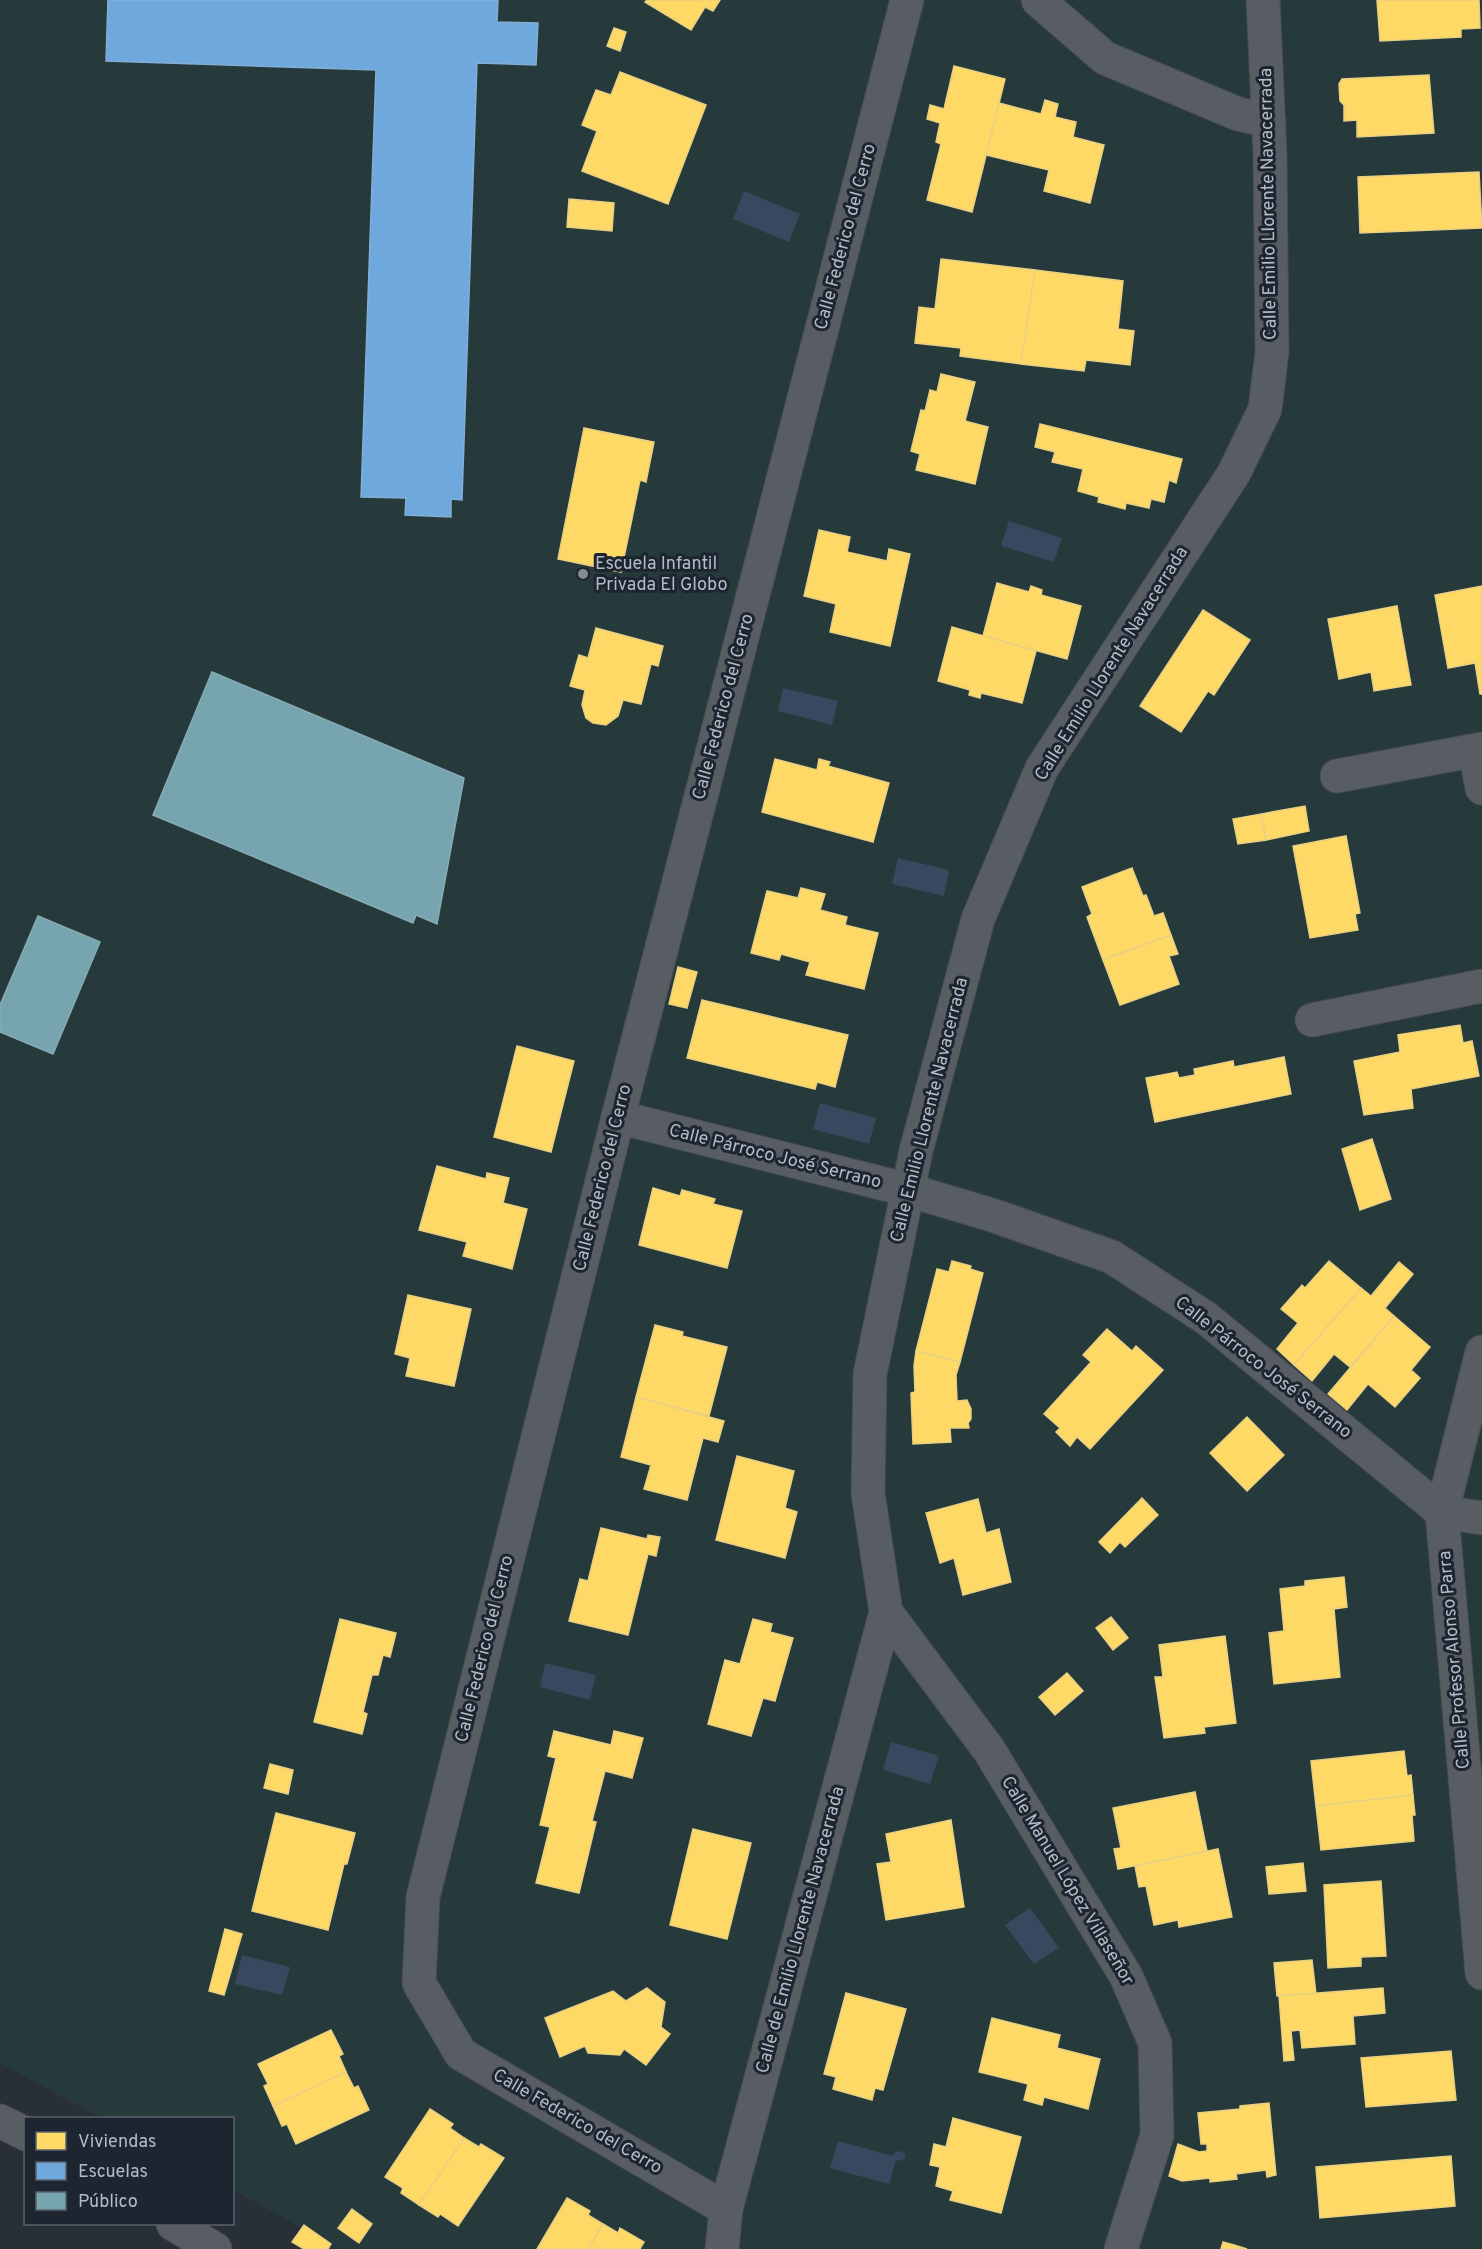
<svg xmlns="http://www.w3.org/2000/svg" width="1482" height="2249" viewBox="0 0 1482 2249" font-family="Overpass,sans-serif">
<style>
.green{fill:#26393b}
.water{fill:#38495f}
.homes{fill:#ffd966;stroke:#e8d083;stroke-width:1.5}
.schools{fill:#6fa8dc;stroke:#83aed6;stroke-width:1.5}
.public{fill:#76a5af;stroke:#88acb6;stroke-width:1.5}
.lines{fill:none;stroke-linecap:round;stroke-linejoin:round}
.street-casing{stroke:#474b50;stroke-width:35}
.street{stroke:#585d63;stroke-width:33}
.poi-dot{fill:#838a94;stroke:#1d2530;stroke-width:2}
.labels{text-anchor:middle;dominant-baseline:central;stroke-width:6;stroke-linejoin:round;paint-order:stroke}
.street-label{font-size:18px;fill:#b3bbc7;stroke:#1d2530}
.poi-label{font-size:18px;fill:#b3bbc7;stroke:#1d2530;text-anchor:start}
</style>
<rect width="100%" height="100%" fill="#292f36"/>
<!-- green -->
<polygon class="green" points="0,0 1482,0 1482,2249 340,2249 233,2190 232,2118 101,2118 0,2063"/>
<!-- water -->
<g class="water">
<polygon points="744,191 800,214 789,242 733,219"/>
<polygon points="1009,521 1062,538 1054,562 1001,546"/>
<polygon points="783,688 838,701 832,725 778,711"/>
<polygon points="898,858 949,870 944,896 892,884"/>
<polygon points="820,1103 876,1118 869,1144 813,1129"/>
<polygon points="545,1663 596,1675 590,1700 540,1687"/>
<polygon points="891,1742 939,1756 930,1784 883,1770"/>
<polygon points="1030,1908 1059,1948 1034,1964 1005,1925"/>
<polygon points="242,1955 290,1967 282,1995 235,1984"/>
<polygon points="838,2141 893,2156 896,2152 900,2151 905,2153 905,2158 900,2161 896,2160 889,2184 830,2168"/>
</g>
<!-- homes -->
<g class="homes">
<polygon points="647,0 720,0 713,11 705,7 691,30 645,2"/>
<polygon points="1377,0 1479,0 1480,28 1461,29 1461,37 1380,41"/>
<polygon points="614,28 626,32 620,51 607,46"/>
<polygon points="954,66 1005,79 972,212 927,200 941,144 936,142 940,123 927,119 930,105 944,109"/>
<polygon points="620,72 706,105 668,204 582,171 597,131 582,125 596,90 611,95"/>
<polygon points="1429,75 1434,133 1357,137 1357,120 1344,121 1344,105 1340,101 1339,84 1342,79"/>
<polygon points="1045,100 1058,104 1055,117 1076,122 1073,137 1104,145 1090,203 1044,191 1049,170 986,155 999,103 1041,114"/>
<polygon points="1479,172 1482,228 1360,233 1358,177"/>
<polygon points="569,199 614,203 612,231 567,227"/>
<polygon points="941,259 1035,270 1021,364 960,356 961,348 915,343 919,307 935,309"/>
<polygon points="1035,270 1123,281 1118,329 1134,331 1130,365 1086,360 1084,371 1021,364"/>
<polygon points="941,374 975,382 965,421 988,427 975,484 916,470 920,454 911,451 921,410 925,411 930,390 937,392"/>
<polygon points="1040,424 1182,459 1176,483 1169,480 1164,502 1151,499 1149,508 1126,503 1125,509 1098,502 1099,497 1078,491 1083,469 1052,462 1055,452 1035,447"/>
<polygon points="584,428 654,442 646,482 640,480 621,572 558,559"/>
<polygon points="819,530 850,537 847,552 887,561 889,549 910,554 890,646 830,632 836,604 804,596"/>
<polygon points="997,583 1029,592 1031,586 1042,590 1041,595 1081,606 1067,659 983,636"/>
<polygon points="1482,586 1482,694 1480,694 1475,663 1448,668 1435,595"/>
<polygon points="1397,606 1411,685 1374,691 1371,672 1339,679 1328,619"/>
<polygon points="1203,610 1250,640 1214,695 1208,691 1181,732 1140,706"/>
<polygon points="952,627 1036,651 1022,703 981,693 980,698 969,695 970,690 938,681"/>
<polygon points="596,628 663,646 658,666 651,664 641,704 623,700 618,716 606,725 593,723 586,718 582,705 585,690 570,686 579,655 588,658"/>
<polygon points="775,759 817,770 819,759 830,762 828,766 889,783 873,842 762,812"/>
<polygon points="1305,806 1309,831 1266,840 1261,814"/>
<polygon points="1261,814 1266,840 1238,844 1233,819"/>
<polygon points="1346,836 1360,913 1355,914 1358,930 1310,938 1293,846"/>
<polygon points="1132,868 1143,896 1146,895 1154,916 1163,913 1171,935 1103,960 1087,917 1092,914 1082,887"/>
<polygon points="801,888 825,894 820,910 847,917 845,925 878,933 864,989 806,975 810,962 781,954 779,960 751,953 767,891 798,898"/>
<polygon points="1171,935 1178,954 1169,956 1179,984 1120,1005 1103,960"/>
<polygon points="678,967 697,972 687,1008 669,1004"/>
<polygon points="702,1000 848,1035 835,1087 817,1082 815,1089 687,1058"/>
<polygon points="1460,1025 1463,1043 1472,1041 1479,1076 1411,1089 1413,1108 1364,1115 1354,1061 1400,1052 1398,1035"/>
<polygon points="517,1046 574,1061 551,1152 494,1137"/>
<polygon points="1284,1057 1291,1094 1155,1122 1146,1078 1177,1072 1179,1078 1195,1075 1194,1069 1233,1061 1234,1067"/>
<polygon points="1372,1139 1391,1199 1360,1210 1342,1149"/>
<polygon points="437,1166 486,1179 487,1173 509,1178 503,1203 527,1209 512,1269 463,1256 467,1242 419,1230"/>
<polygon points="653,1188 680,1196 682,1190 715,1199 713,1204 742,1211 727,1268 639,1245"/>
<polygon points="952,1261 971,1266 970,1269 983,1273 960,1362 916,1351 937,1269 949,1272"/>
<polygon points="1329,1261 1361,1288 1294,1365 1277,1349 1298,1323 1281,1309 1302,1285 1305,1288"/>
<polygon points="1399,1262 1413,1274 1385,1308 1394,1316 1350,1367 1334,1354 1312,1381 1294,1365 1361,1288 1371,1296"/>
<polygon points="408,1295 471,1309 454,1386 406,1376 410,1358 395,1354"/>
<polygon points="1394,1316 1430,1347 1411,1370 1420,1378 1395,1407 1368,1384 1347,1410 1328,1394"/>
<polygon points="655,1325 683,1332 682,1336 727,1347 709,1416 636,1397"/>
<polygon points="1107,1329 1132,1351 1136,1346 1163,1370 1090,1449 1077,1437 1070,1446 1056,1432 1060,1428 1044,1414 1091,1362 1083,1355"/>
<polygon points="916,1351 960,1362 956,1375 957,1401 967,1400 971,1409 971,1419 968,1423 969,1428 950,1428 951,1442 913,1444 911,1393 915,1392 914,1366"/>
<polygon points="636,1397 724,1421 718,1442 703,1438 687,1500 644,1489 651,1465 621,1457"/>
<polygon points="1247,1417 1284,1455 1247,1491 1210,1453"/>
<polygon points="737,1456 794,1471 785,1508 797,1512 785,1558 716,1540"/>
<polygon points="1142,1498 1158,1515 1125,1547 1120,1542 1110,1553 1099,1542"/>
<polygon points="978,1499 986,1533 999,1529 1011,1582 963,1595 954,1558 940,1563 926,1513"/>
<polygon points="601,1528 647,1539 648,1535 660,1537 656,1556 648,1554 628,1635 569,1621 580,1579 588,1581"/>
<polygon points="1344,1577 1347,1607 1334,1609 1340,1677 1274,1684 1269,1633 1284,1631 1280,1589 1305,1586 1305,1581"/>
<polygon points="1111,1617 1128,1638 1113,1650 1096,1628"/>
<polygon points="340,1619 396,1633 390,1657 383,1655 378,1675 372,1675 363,1712 367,1714 362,1734 314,1722"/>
<polygon points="753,1619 772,1624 770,1632 793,1638 775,1701 763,1698 751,1736 708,1724 725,1660 740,1664"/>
<polygon points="1225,1636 1236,1723 1204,1727 1205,1733 1164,1738 1155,1677 1163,1677 1159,1645"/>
<polygon points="1067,1673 1083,1691 1055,1715 1039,1697"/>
<polygon points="554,1731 611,1745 614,1731 643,1738 632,1778 605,1771 592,1821 596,1822 579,1893 536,1883 550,1827 540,1825 556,1758 548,1756"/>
<polygon points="1404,1751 1407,1776 1411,1775 1413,1795 1316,1806 1311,1761"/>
<polygon points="270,1764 293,1770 288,1794 264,1788"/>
<polygon points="1195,1792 1207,1851 1118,1869 1114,1849 1121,1848 1113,1808"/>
<polygon points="1413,1795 1415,1815 1412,1815 1414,1841 1321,1850 1316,1806"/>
<polygon points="276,1813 355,1833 347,1864 344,1864 328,1930 252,1911"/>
<polygon points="951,1820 964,1907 886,1920 877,1864 891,1862 886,1834"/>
<polygon points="693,1829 751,1843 727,1939 670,1925"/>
<polygon points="1218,1849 1232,1917 1179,1927 1178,1920 1154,1925 1146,1886 1139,1887 1135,1866"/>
<polygon points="1303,1863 1306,1891 1269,1894 1266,1867"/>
<polygon points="1381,1881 1386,1956 1361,1957 1361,1966 1328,1968 1324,1885"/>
<polygon points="225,1929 242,1934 224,1995 209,1991"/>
<polygon points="1312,1960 1316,1994 1277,1996 1274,1963"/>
<polygon points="647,1988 665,2002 661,2027 670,2034 646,2065 624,2049 620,2055 588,2053 585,2046 560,2057 545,2018 613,1991 626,2001"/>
<polygon points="1383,1988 1385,2013 1353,2016 1355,2044 1302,2048 1300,2030 1291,2031 1294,2060 1284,2061 1279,1996"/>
<polygon points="846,1993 906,2009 883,2090 875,2088 872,2100 833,2089 836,2077 824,2074"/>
<polygon points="992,2018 1060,2035 1057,2048 1100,2059 1088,2109 1044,2097 1042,2105 1024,2100 1028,2084 979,2072"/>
<polygon points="331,2030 343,2054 339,2056 346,2072 273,2106 264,2086 268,2084 258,2064"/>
<polygon points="1451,2051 1456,2100 1366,2107 1361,2058"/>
<polygon points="346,2072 354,2088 358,2086 369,2110 296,2144 287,2124 282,2126 273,2106"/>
<polygon points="1269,2103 1276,2175 1267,2177 1266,2170 1236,2174 1237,2179 1210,2182 1210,2178 1182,2181 1169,2176 1178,2144 1199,2152 1207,2151 1207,2144 1201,2144 1198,2113 1240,2109 1240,2106"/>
<polygon points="430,2109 453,2124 450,2128 464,2138 419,2205 401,2193 403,2188 385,2177"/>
<polygon points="953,2118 1021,2137 1001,2213 950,2200 953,2191 936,2186 940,2167 930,2165 934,2144 946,2147"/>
<polygon points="464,2138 479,2147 481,2144 504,2158 458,2226 440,2214 438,2217 419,2205"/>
<polygon points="1451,2156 1455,2206 1320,2218 1316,2167"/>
<polygon points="567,2198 590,2211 588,2215 603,2224 588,2249 537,2249"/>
<polygon points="352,2209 372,2224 359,2243 338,2228"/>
<polygon points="603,2224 618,2233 620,2228 644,2242 641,2247 640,2249 588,2249"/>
<polygon points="304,2225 331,2244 328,2249 304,2249 292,2242"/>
<polygon points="1223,2242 1234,2245 1247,2249 1221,2249"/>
</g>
<!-- schools -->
<polygon class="schools" points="108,0 498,0 497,22 538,23 536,65 477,63 462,500 451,499 451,517 405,515 406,498 361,497 376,70 106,61"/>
<!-- public -->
<g class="public">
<polygon points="212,672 464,778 437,924 416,915 413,923 153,815"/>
<polygon points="38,916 100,942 53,1054 0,1032 0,1005"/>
</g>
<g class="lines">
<defs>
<g id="street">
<polyline points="1038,0 1105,58 1238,114 1269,121"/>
<polyline points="1475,751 1482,788"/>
<polyline points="1337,776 1482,749"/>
<polyline points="1312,1020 1482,986"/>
<polyline points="618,1117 908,1190 992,1215 1112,1257 1206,1318 1442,1512 1482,1518"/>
<polyline points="1482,1352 1442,1512 1482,1973"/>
<polyline points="886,1612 989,1750 1126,1976 1155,2043 1157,2135 1121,2249"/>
<polyline points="0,2121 26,2134"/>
<polyline points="726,2209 461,2054 419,1983 423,1897 618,1117 907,0"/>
<polyline points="173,2224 215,2249"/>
<polyline points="722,2249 726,2209 886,1612 868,1493 870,1374 916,1151 978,919 1042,768 1234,473 1265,409 1272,352 1270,154 1263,0"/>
</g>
</defs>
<!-- street casing -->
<use href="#street" class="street-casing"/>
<!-- street -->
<use href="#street" class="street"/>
</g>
<!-- markers -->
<circle class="poi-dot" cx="583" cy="574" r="6"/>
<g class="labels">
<!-- street labels -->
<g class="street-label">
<text transform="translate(1269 204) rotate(-91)">Calle Emilio Llorente Navacerrada</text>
<text transform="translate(846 237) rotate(-75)">Calle Federico del Cerro</text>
<text transform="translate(1112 664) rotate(-58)">Calle Emilio Llorente Navacerrada</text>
<text transform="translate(724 707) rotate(-75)">Calle Federico del Cerro</text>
<text transform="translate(930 1110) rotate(-76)">Calle Emilio Llorente Navacerrada</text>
<text transform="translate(775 1157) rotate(14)">Calle Párroco José Serrano</text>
<text transform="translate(603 1178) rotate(-76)">Calle Federico del Cerro</text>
<text transform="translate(1263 1368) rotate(38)">Calle Párroco José Serrano</text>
<text transform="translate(485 1649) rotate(-76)">Calle Federico del Cerro</text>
<text transform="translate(1455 1660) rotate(-95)">Calle Profesor Alonso Parra</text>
<text transform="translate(1067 1881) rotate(59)">Calle Manuel López Villaseñor</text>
<text transform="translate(801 1930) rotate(-75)">Calle de Emilio Llorente Navacerrada</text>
<text transform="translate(577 2122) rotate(30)">Calle Federico del Cerro</text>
</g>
<!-- poi labels -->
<g class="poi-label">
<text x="595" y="564">Escuela Infantil<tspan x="595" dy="21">Privada El Globo</tspan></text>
</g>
</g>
<!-- legend -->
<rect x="24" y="2117" width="210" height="108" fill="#1d2530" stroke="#59616c" stroke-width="1.5"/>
<rect x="36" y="2132" width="30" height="18" fill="#ffd966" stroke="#59616c" stroke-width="1.5"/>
<text x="78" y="2147" font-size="18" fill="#b3bbc7">Viviendas</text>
<rect x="36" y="2162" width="30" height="18" fill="#6fa8dc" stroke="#59616c" stroke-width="1.5"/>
<text x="78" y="2177" font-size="18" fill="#b3bbc7">Escuelas</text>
<rect x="36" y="2192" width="30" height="18" fill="#76a5af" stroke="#59616c" stroke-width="1.5"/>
<text x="78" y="2207" font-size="18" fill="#b3bbc7">Público</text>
</svg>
